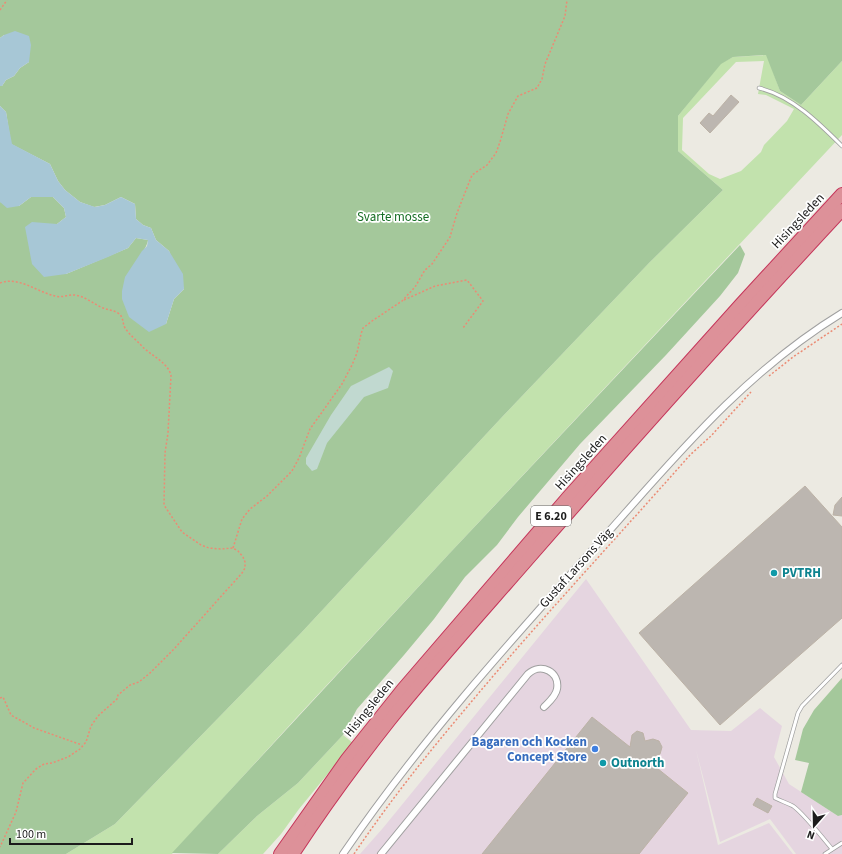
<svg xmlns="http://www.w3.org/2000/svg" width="842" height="854" viewBox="0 0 842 854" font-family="'Source Sans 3',sans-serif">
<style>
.industrial{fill:#e5d5e0}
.grass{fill:#c2e2ad;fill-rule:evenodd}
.forest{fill:#a4c89b}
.wetland{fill:#c1d9d0}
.water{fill:#a7c7d6}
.building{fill:#bcb6b0;stroke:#bcb2a6}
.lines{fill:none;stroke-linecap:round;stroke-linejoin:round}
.lane-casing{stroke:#a0a0a0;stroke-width:4.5}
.street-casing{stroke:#a0a0a0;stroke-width:8}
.highway-casing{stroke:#c5355a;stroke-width:14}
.path{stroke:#eb8b74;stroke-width:1.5;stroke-dasharray:2 2;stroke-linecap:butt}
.lane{stroke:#fff;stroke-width:3}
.street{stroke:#fff;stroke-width:6}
.highway{stroke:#dd9199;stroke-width:12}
.culture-dot{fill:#0f9aa8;stroke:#fff;stroke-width:1.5}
.shop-dot{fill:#3f7fe0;stroke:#fff;stroke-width:1.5}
.labels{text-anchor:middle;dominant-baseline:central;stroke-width:3.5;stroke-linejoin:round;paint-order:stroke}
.shield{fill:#fff;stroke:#606060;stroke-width:1}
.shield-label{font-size:12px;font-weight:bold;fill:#1c1c1c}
.park-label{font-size:13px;fill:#166e24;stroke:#fff}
.street-label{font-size:13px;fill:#1c1c1c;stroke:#fff}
.culture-label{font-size:13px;font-weight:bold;fill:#0d838f;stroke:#fff;text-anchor:start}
.shop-label{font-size:13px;font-weight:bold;fill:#366cbe;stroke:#fff;text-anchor:end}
</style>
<rect width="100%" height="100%" fill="#eceae2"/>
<!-- industrial -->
<polygon class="industrial" points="586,579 691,730 731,731 760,708 782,726 774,757 789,784 838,816 842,815 842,854 796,854 770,819 720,842 696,750 718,845 769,823 793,854 360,854 383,828"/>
<!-- grass -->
<g class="grass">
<path d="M767,55L780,91L801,105L842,61V135L448,555L298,716L172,854H66L115,824L301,633L503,416L649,263L723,190L678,151V116L721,63L733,57ZM764,61L758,94L766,95L794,109L787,121L764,145L761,152L741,171L720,179L709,174L682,150L683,118L736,62Z"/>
<polygon points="343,735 353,743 299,809 281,834 263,854 218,854 257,816 298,783"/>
</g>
<!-- forest -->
<g class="forest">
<path d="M0,0H842V61L801,105L780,91L766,55L733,57L721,64L678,116V151L723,190L649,263L503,416L301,633L115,824L66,854H0V201V202L19,206L31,197H53L64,208L66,217L57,224H45L66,274L128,248L136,238L148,240C147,248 140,255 136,263L166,324L174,299L184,289L169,251L156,240L151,228L143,225L136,219L135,204L121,197L105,205L94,207L80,202L65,190L58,181L50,164L11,144L6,112L0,106V86H2L6,80L14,76L20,68L29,62L4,35L0,38Z"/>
<polygon points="740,245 745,254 738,273 720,296 666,355 580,444 518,517 497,545 465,577 434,619 404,655 357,709 343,735 298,783 257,816 218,854 172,853 448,555"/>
<polygon points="842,678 842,815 838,816 801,792 809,763 795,760 803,729 814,710"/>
</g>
<!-- wetland -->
<polygon class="wetland" points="389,367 393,371 388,388 364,397 327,443 317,469 312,471 306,464 306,458 331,415 351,386"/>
<!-- water -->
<g class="water">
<polygon points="15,31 29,36 31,45 29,62 20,68 14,76 6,80 2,86 0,86 0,38 4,35"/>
<polygon points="0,106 6,112 12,144 50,164 58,181 65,190 80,202 95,207 105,205 121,197 135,204 136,219 143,225 151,228 156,240 169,251 183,274 184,289 174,299 166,324 149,332 129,317 122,299 122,291 125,277 142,251 147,246 148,240 136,238 128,248 108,257 66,274 44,277 32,264 25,227 32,222 57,224 66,217 64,208 53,197 31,197 19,206 7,208 0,202"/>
</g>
<!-- building -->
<g class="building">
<polygon points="731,95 739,102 710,133 700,123 709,113 713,116"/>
<polygon points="805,486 842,527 842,618 720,725 639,633"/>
<polygon points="842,497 842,516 833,515 835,505"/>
<polygon points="592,717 630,747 632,735 637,731 643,733 645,741 653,739 659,741 662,747 660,754 647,760 688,793 639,854 482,854"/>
<polygon points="757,798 772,806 768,813 753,805"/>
</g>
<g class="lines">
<defs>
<g id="lane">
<path d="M759,88C792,96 819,123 842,146"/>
<path d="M832,849C823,838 803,813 793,806C787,803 781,801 775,798V794L798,713L802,706L842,665"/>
<polyline points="825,854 842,843"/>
</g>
<g id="street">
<path d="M343,854C418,744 506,646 595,547C672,461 742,374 842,313"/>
<path d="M381,854L528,674C541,662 560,672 557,689C556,696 549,702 544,707"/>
</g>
<g id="highway">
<polyline points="280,854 347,759 402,690 568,497 741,304 842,194"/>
<path d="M293,854C323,808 356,763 390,720C435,664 482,612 529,558C632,440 736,324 842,210"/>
</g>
</defs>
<!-- lane casing -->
<use href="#lane" class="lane-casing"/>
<!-- street casing -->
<use href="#street" class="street-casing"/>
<!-- highway casing -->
<use href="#highway" class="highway-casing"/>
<!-- path -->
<g class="path">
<polyline points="0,10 7,0"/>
<path d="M0,283C19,276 37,292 55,296C61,298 67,295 73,295C84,295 93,304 103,308C108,310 113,310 118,313C124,317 122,322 125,328C129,334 135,339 140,344C150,356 166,360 171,375L168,433L165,453L164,505L182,532L201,545L209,548L221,549L233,548L238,551L243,557L245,562V568L242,573L174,649L150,673L139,682L130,685L118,695L117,699L98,716L91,726L86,742L80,749L68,757L52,763L44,764L36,769L23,783L16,812L0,847"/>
<polyline points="404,300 435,286 467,280 483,301 463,328"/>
<polyline points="769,376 793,357 842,324"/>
<polyline points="233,548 242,519 250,509 267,496 292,471 299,458 310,429 342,384 352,365 357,353 361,334 363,328 372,321 402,301 415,287 425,270 432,264 450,237 457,213 472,175 487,165 496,153 500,142 508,114 518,96 537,88 542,79 545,64 565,16 567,0"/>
<polyline points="0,698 3,697 11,715 34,728 82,745"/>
<path d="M354,854C387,805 424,758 462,713C535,625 614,541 690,455L711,436L751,392"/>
</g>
<!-- lane -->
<use href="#lane" class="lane"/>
<!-- street -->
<use href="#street" class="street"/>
<!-- highway -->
<use href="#highway" class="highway"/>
</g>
<!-- markers -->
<g class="culture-dot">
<circle cx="774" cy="573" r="4"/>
<circle cx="603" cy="763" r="4"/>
</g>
<circle class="shop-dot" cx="595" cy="749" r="4"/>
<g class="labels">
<!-- shield labels -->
<rect class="shield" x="531" y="506" width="40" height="20" rx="3"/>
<g class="shield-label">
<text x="551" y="516">E 6.20</text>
</g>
<!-- park labels -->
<g class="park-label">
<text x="393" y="217">Svarte mosse</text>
</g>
<!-- street labels -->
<g class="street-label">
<text transform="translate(798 221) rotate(-47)">Hisingsleden</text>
<text transform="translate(581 462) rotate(-48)">Hisingsleden</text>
<text transform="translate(576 568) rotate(-48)">Gustaf Larsons Väg</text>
<text transform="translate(369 708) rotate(-51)">Hisingsleden</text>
</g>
<!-- culture labels -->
<g class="culture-label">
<text x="782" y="573">PVTRH</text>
<text x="611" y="763">Outnorth</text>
</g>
<!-- shop labels -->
<g class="shop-label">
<text x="587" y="742">Bagaren och Kocken<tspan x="587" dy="15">Concept Store</tspan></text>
</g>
</g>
<!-- north arrow -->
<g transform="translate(814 826) rotate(200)" stroke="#ffffff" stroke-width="3" paint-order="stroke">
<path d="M0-3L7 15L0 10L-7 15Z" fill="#1c1c1c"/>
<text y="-6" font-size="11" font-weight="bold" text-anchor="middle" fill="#1c1c1c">N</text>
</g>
<!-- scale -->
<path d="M10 838v6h122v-6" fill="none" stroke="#1c1c1c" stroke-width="2"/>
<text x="16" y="838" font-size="12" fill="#1c1c1c" stroke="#ffffff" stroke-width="3" paint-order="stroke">100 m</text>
</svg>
